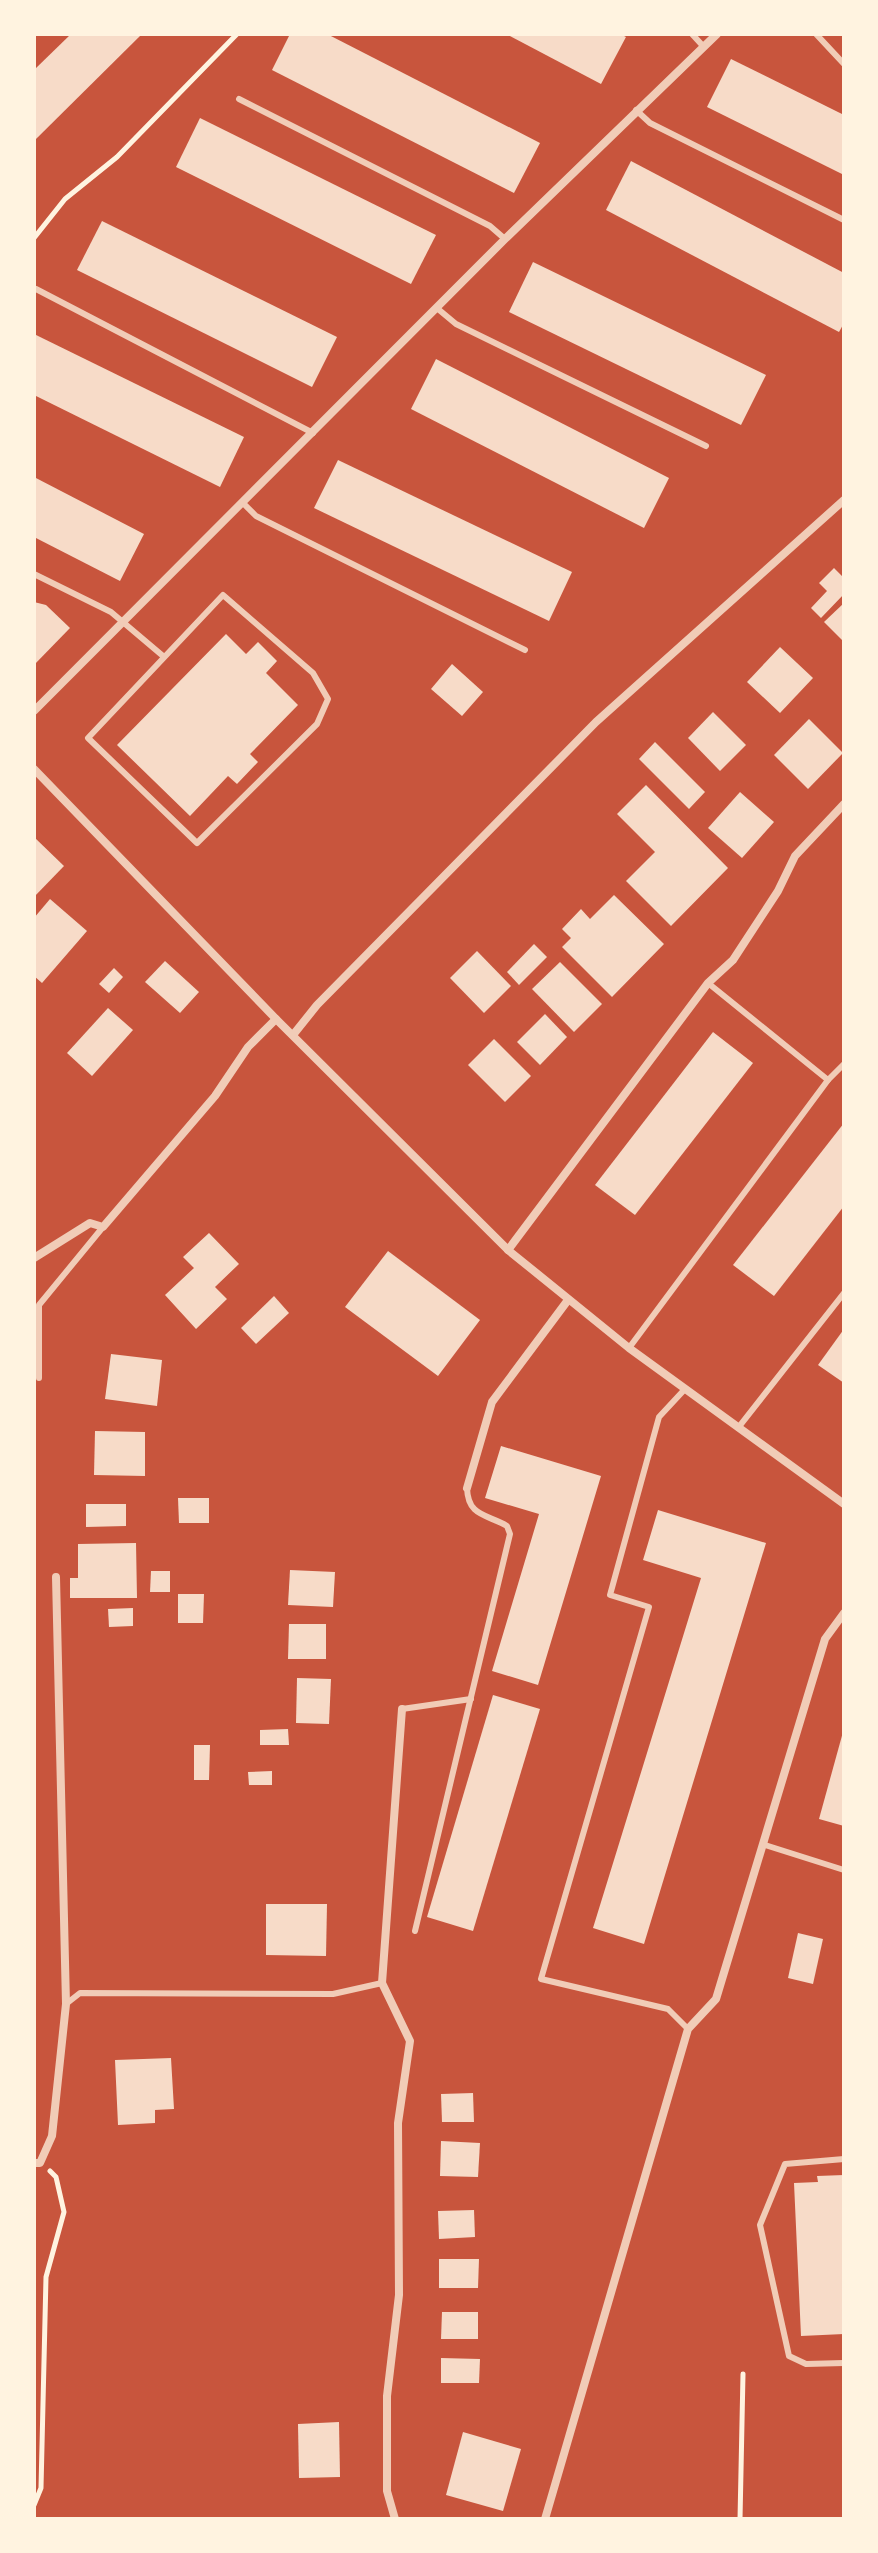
<svg xmlns="http://www.w3.org/2000/svg" width="878" height="2553" viewBox="0 0 878 2553" font-family="'Roboto Condensed',sans-serif">
<style>
.building{fill:#f7dbc8}
.lines{fill:none;stroke-linecap:round;stroke-linejoin:round}
.path{stroke:#fff3e0;stroke-width:5}
.service{stroke:#f1ccb7;stroke-width:6}
.minor{stroke:#f1ccb7;stroke-width:8}
</style>
<rect width="100%" height="100%" fill="#c8553d"/>
<!-- building -->
<g class="building">
<polygon points="71,34 142,34 34,141 34,70"/>
<polygon points="290,34 327,34 540,143 514,193 272,70"/>
<polygon points="506,34 620,34 626,37 601,84"/>
<polygon points="731,59 844,115 844,175 707,107"/>
<polygon points="200,118 436,235 411,284 176,167"/>
<polygon points="631,161 844,273 844,323 839,332 606,210"/>
<polygon points="102,221 337,337 312,387 77,270"/>
<polygon points="533,262 766,375 741,425 509,312"/>
<polygon points="34,334 244,437 220,487 34,395"/>
<polygon points="436,359 669,478 644,528 411,409"/>
<polygon points="338,460 572,572 549,621 314,508"/>
<polygon points="34,477 144,534 120,581 34,537"/>
<polygon points="834,568 844,578 844,594 821,618 811,608 827,591 819,583"/>
<polygon points="34,602 46,605 70,628 34,665"/>
<polygon points="844,603 844,642 824,622"/>
<polygon points="226,634 246,654 258,642 277,661 266,673 298,705 250,754 258,762 237,784 228,776 190,816 117,745"/>
<polygon points="780,647 813,678 780,713 747,682"/>
<polygon points="452,664 483,692 462,716 431,689"/>
<polygon points="713,712 746,745 720,771 688,738"/>
<polygon points="809,719 843,753 808,789 774,755"/>
<polygon points="655,742 705,792 689,809 639,759"/>
<polygon points="646,785 728,868 671,926 626,881 655,852 617,814"/>
<polygon points="740,792 774,822 742,858 708,828"/>
<polygon points="34,837 64,866 34,897"/>
<polygon points="614,895 664,944 612,997 562,947 571,938 562,929 581,909 590,919"/>
<polygon points="50,899 87,931 42,983 34,976 34,918"/>
<polygon points="534,944 547,957 519,985 507,972"/>
<polygon points="477,951 511,986 484,1013 450,978"/>
<polygon points="165,961 199,992 180,1013 145,982"/>
<polygon points="560,962 602,1004 574,1032 532,989"/>
<polygon points="114,968 123,977 109,993 99,984"/>
<polygon points="108,1008 133,1030 92,1076 67,1053"/>
<polygon points="545,1014 567,1037 540,1065 517,1042"/>
<polygon points="713,1032 753,1063 635,1215 595,1185"/>
<polygon points="494,1039 531,1076 505,1102 468,1065"/>
<polygon points="844,1123 844,1206 774,1296 733,1265"/>
<polygon points="209,1233 239,1264 215,1287 227,1299 196,1329 165,1295 194,1268 183,1257"/>
<polygon points="388,1251 480,1320 438,1376 345,1307"/>
<polygon points="274,1296 289,1313 256,1344 241,1328"/>
<polygon points="844,1329 844,1383 818,1365"/>
<polygon points="111,1354 162,1360 157,1406 105,1399"/>
<polygon points="95,1431 145,1432 145,1476 94,1475"/>
<polygon points="501,1446 601,1476 538,1685 492,1671 539,1514 485,1498"/>
<polygon points="178,1498 209,1498 209,1523 179,1523"/>
<polygon points="86,1504 126,1504 126,1526 86,1527"/>
<polygon points="658,1510 766,1543 644,1944 593,1928 701,1578 643,1560"/>
<polygon points="136,1543 137,1598 70,1598 70,1578 78,1578 78,1544"/>
<polygon points="290,1570 335,1572 333,1607 288,1605"/>
<polygon points="151,1571 170,1571 170,1592 150,1592"/>
<polygon points="178,1594 204,1594 203,1623 178,1623"/>
<polygon points="133,1608 133,1626 109,1627 108,1609"/>
<polygon points="289,1624 326,1624 326,1659 288,1659"/>
<polygon points="297,1678 331,1679 329,1724 296,1723"/>
<polygon points="493,1695 540,1709 473,1931 427,1917"/>
<polygon points="288,1729 289,1745 260,1745 260,1730"/>
<polygon points="843,1732 844,1732 844,1826 819,1819"/>
<polygon points="194,1745 210,1745 209,1780 194,1780"/>
<polygon points="272,1771 272,1785 249,1785 248,1772"/>
<polygon points="266,1904 327,1904 326,1956 266,1955"/>
<polygon points="798,1933 823,1939 813,1984 788,1978"/>
<polygon points="171,2058 174,2109 155,2110 155,2123 118,2125 115,2060"/>
<polygon points="473,2093 474,2122 442,2122 441,2094"/>
<polygon points="441,2141 480,2143 478,2177 440,2176"/>
<polygon points="844,2175 844,2334 801,2336 794,2183 818,2182 817,2176"/>
<polygon points="474,2210 475,2237 439,2239 438,2211"/>
<polygon points="439,2259 479,2259 478,2288 439,2288"/>
<polygon points="442,2312 478,2312 478,2339 441,2339"/>
<polygon points="441,2358 480,2359 479,2383 441,2383"/>
<polygon points="339,2422 340,2477 299,2478 298,2424"/>
<polygon points="463,2432 521,2449 503,2511 446,2495"/>
</g>
<g class="lines">
<!-- path -->
<g class="path">
<polyline points="34,238 65,199 117,157 237,34"/>
<polyline points="34,2505 41,2488 46,2277 64,2212 56,2177 50,2171"/>
<polyline points="740,2519 743,2374"/>
</g>
<!-- service -->
<g class="service">
<polyline points="692,34 703,46"/>
<polyline points="816,34 844,64"/>
<polyline points="239,99 490,226 505,239"/>
<polyline points="636,110 650,123 844,220"/>
<polyline points="36,289 313,433"/>
<polyline points="438,309 456,324 706,446"/>
<polyline points="243,503 256,516 525,650"/>
<polyline points="34,574 111,612 163,656"/>
<polygon points="223,595 313,673 328,699 317,724 197,843 88,738"/>
<polyline points="708,983 828,1080 844,1064"/>
<polyline points="629,1348 828,1080"/>
<polyline points="39,1378 39,1305 103,1227"/>
<polyline points="685,1389 659,1417 610,1595 649,1607 541,1979 668,2009 688,2029"/>
<polyline points="738,1428 844,1293"/>
<polyline points="402,1709 471,1699"/>
<polyline points="765,1845 844,1870"/>
<path d="M415,1931L510,1534L507,1526C487,1514 468,1517 467,1488"/>
<polyline points="66,2004 80,1993 333,1994 382,1983"/>
<polyline points="844,2159 785,2164 760,2225 789,2356 806,2364 844,2363"/>
</g>
<!-- minor -->
<g class="minor">
<polyline points="34,711 505,239 717,34"/>
<polyline points="34,769 276,1019 508,1250 629,1348 844,1504"/>
<polyline points="293,1035 317,1005 596,722 844,500"/>
<polyline points="508,1250 708,983 733,960 778,891 795,856 844,804"/>
<polyline points="34,1258 90,1223 103,1227 215,1096 248,1047 276,1019"/>
<polyline points="467,1488 492,1402 568,1300"/>
<polyline points="34,2163 40,2163 52,2136 66,2004 56,1577"/>
<polyline points="395,2519 387,2491 387,2396 399,2295 398,2123 410,2041 382,1983 402,1709"/>
<polyline points="545,2519 688,2029 716,1999 825,1639 844,1613"/>
</g>
</g>
<!-- border -->
<rect width="878" height="2553" fill="none" stroke="#fff3e0" stroke-width="72"/>
</svg>
